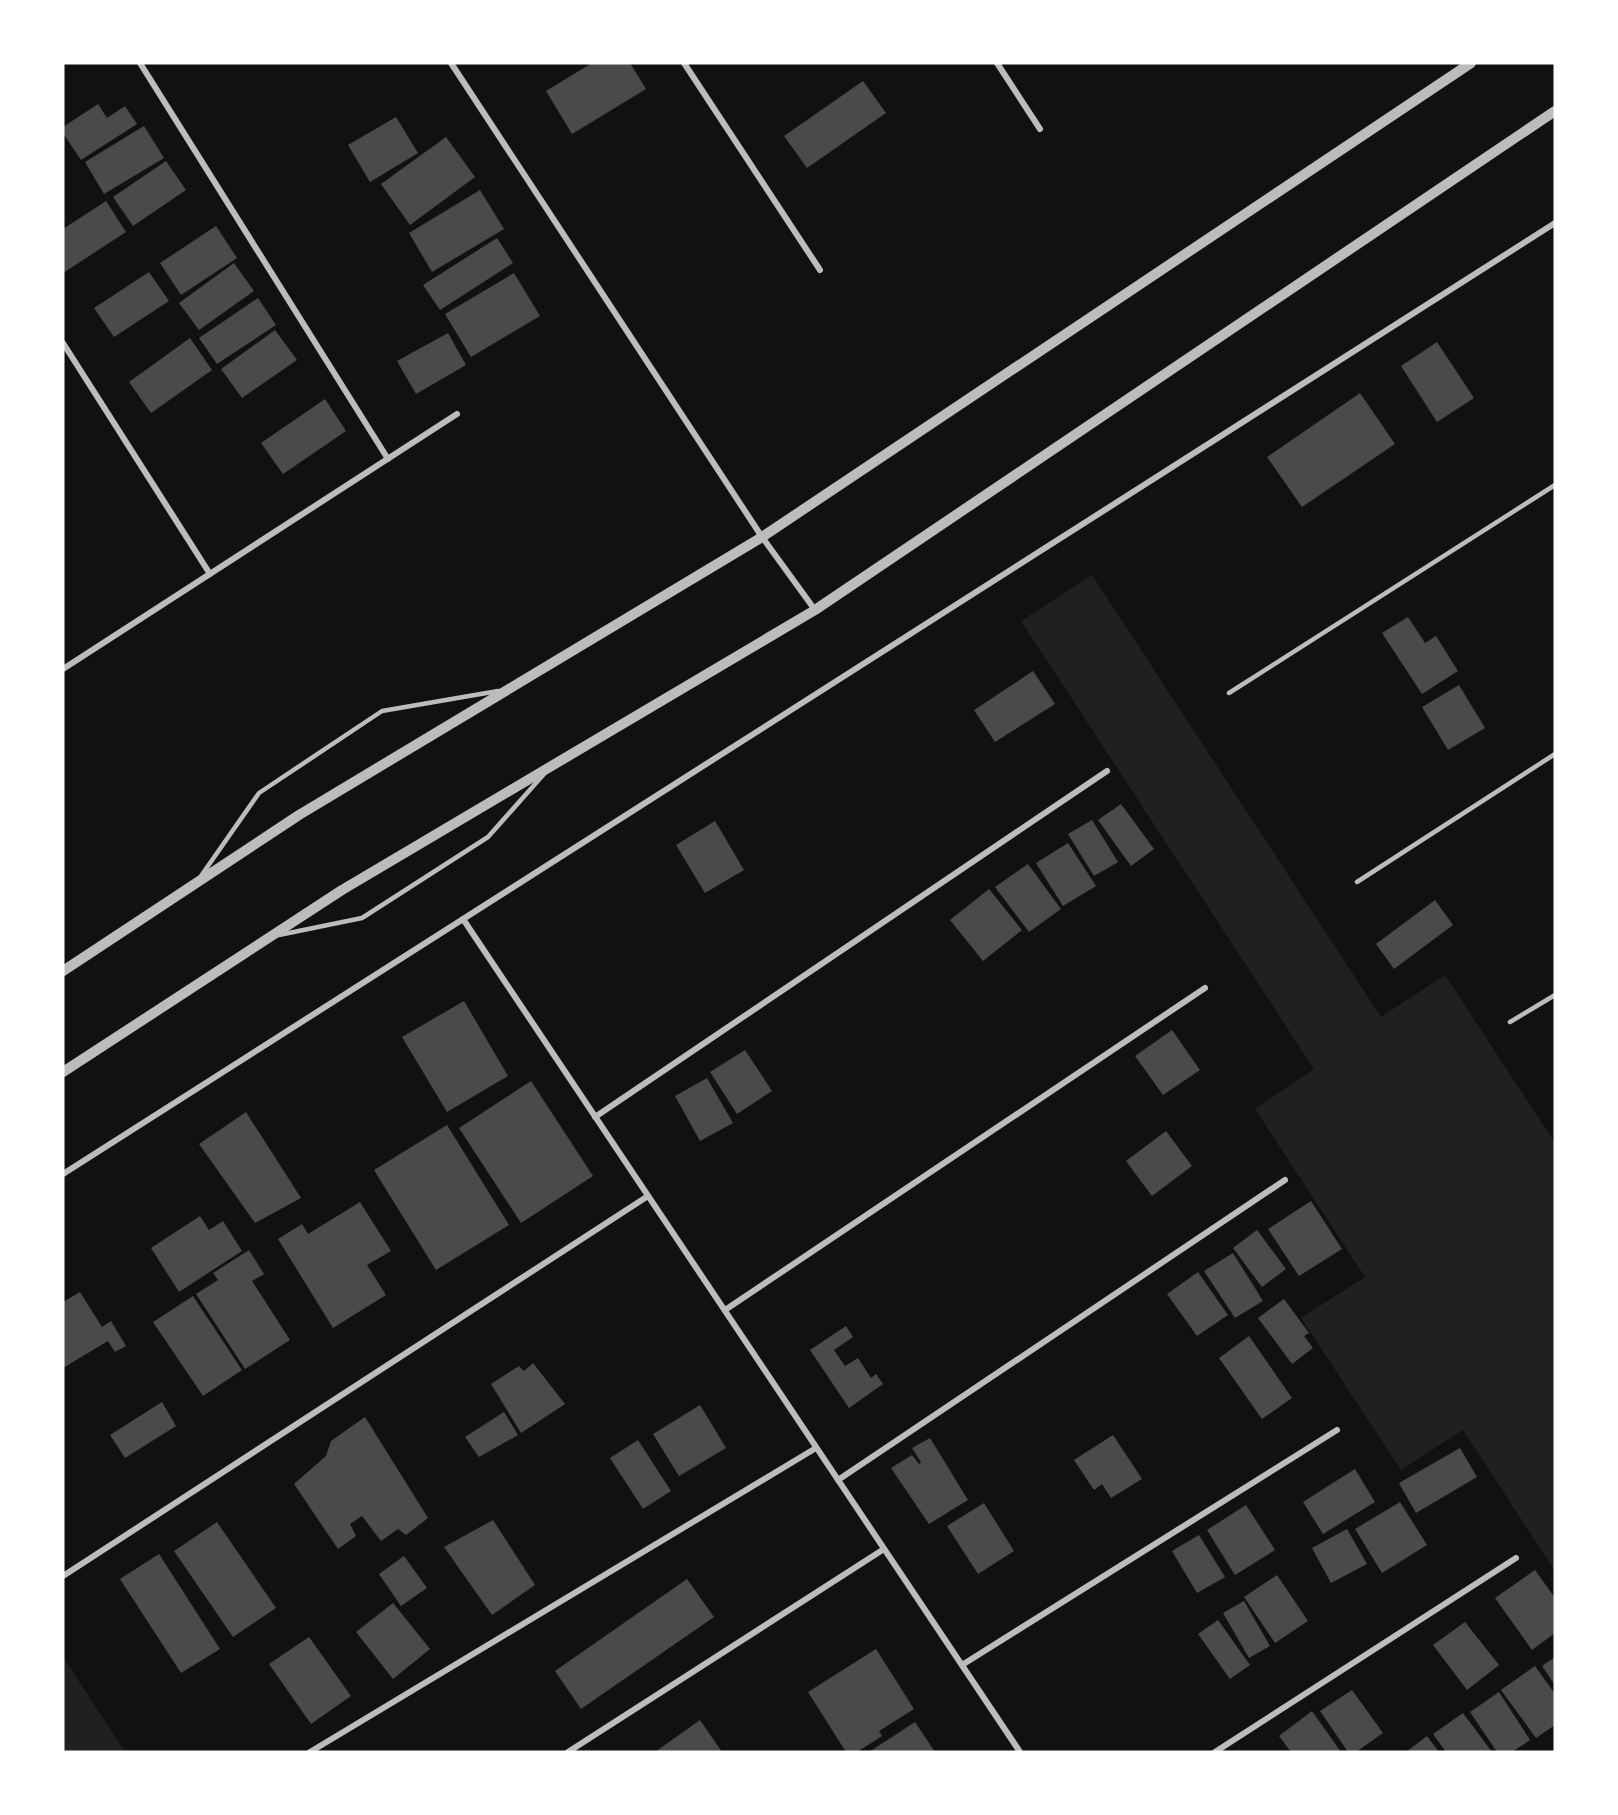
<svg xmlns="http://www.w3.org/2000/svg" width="1618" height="1815" viewBox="0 0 1618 1815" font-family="Montserrat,sans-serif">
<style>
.green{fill:#202020}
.building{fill:#4a4a4a}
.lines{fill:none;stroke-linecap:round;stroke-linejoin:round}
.service{stroke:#bcbcbc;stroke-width:4.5}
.minor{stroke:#bcbcbc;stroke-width:6}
.tertiary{stroke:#bcbcbc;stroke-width:10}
</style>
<rect width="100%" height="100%" fill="#111"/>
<!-- green -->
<g class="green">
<polygon points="1092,575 1381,1017 1445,975 1555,1143 1555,1571 1463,1430 1401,1470 1301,1318 1365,1277 1255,1109 1314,1069 1021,621"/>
<polygon points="63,1657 125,1752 63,1752"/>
</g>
<!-- building -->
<g class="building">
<polygon points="592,63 630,63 646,89 572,134 546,91"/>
<polygon points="863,81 886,113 807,168 784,136"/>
<polygon points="98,104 107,118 125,106 137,124 81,160 63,133 63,127"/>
<polygon points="396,117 418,153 370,182 348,145"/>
<polygon points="144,126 164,158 104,194 85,162"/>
<polygon points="446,137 475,177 410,225 381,184"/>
<polygon points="166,161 186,190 133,226 113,197"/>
<polygon points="480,190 504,229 432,272 409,233"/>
<polygon points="106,201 126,232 63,273 63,229"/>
<polygon points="216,226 237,258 181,295 160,263"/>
<polygon points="497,238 513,263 440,310 423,285"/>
<polygon points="234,263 254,291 199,330 179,303"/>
<polygon points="149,272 169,301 114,337 94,308"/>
<polygon points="514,273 540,316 471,357 445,314"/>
<polygon points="258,298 276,325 217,364 199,338"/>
<polygon points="275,330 297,360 242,398 221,369"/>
<polygon points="448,333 466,365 416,394 397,361"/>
<polygon points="190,338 212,370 151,413 129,382"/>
<polygon points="1437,342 1474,398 1437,422 1401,366"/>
<polygon points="1360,393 1395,444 1302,507 1267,457"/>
<polygon points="325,399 346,431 283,474 261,443"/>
<polygon points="1408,617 1425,643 1436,636 1458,671 1422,694 1382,633"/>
<polygon points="1033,671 1055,704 995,742 974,710"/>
<polygon points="1459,685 1485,728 1448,750 1422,707"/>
<polygon points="1121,804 1154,849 1131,866 1098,820"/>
<polygon points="1092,820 1118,862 1094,876 1068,834"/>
<polygon points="715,821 744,870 705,893 676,845"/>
<polygon points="1068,843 1096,886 1063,906 1036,863"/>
<polygon points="1028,864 1061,909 1029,932 995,887"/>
<polygon points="989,889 1022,930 983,961 950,920"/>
<polygon points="1435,900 1453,925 1394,969 1376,944"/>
<polygon points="464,1001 508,1076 447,1112 402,1037"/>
<polygon points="1172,1030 1200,1070 1163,1095 1135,1056"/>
<polygon points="745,1050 772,1091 737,1114 710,1072"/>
<polygon points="707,1078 733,1123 700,1141 675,1096"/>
<polygon points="531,1081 593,1176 521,1223 459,1128"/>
<polygon points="246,1112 301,1198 255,1223 199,1144"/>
<polygon points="447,1125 509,1225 436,1270 374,1170"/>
<polygon points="1166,1131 1192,1166 1152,1196 1126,1161"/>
<polygon points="1311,1201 1342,1249 1299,1276 1268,1229"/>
<polygon points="360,1202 391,1251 367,1265 386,1295 333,1328 278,1239 302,1224 308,1234"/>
<polygon points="200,1216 209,1230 223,1221 242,1251 179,1292 151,1248"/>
<polygon points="1257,1230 1286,1269 1262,1287 1233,1248"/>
<polygon points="249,1250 264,1274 252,1281 290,1340 245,1369 196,1294 218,1280 213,1273"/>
<polygon points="1233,1253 1263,1301 1235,1318 1204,1271"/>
<polygon points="1198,1272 1228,1315 1197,1336 1167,1294"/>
<polygon points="80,1292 102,1327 111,1321 126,1346 115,1352 108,1341 63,1368 63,1302"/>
<polygon points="193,1296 242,1370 203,1396 153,1322"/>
<polygon points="1284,1299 1309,1333 1304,1336 1313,1348 1292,1364 1258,1318"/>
<polygon points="846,1326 853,1337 834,1350 845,1366 858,1358 871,1378 876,1374 883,1384 849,1408 810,1350"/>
<polygon points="1249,1336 1292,1398 1262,1419 1219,1358"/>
<polygon points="533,1363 565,1404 521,1433 491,1384 519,1366 524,1371"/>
<polygon points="162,1402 176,1426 125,1458 110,1435"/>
<polygon points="700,1405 726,1448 679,1476 653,1434"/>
<polygon points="504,1412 518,1435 479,1457 465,1437"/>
<polygon points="365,1417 428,1518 406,1535 398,1529 381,1541 362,1516 350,1524 356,1536 338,1549 294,1484 326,1456 331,1441"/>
<polygon points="1113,1435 1142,1479 1111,1498 1102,1484 1094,1490 1074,1460"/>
<polygon points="930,1438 968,1500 929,1524 891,1468 912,1455 919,1464 921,1462 912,1448"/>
<polygon points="638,1440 671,1491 643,1509 610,1458"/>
<polygon points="1460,1448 1477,1477 1416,1513 1399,1483"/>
<polygon points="1355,1469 1375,1502 1323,1534 1303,1502"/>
<polygon points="1400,1502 1427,1545 1382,1573 1355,1529"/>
<polygon points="984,1503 1014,1551 978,1574 947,1526"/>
<polygon points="1246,1505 1275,1550 1235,1575 1207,1530"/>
<polygon points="493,1520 535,1585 492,1615 444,1547"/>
<polygon points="217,1522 276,1608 233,1637 174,1551"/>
<polygon points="1347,1529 1367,1564 1331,1583 1312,1548"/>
<polygon points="1199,1535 1225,1577 1197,1593 1172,1551"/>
<polygon points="159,1554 220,1649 181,1673 120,1579"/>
<polygon points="404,1556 427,1588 401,1606 379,1574"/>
<polygon points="1535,1570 1555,1598 1555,1633 1532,1650 1495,1598"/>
<polygon points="1277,1575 1308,1621 1275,1643 1244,1597"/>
<polygon points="687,1579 714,1617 581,1709 555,1671"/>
<polygon points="1244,1601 1270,1646 1249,1658 1223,1613"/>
<polygon points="393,1603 430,1649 393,1679 356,1632"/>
<polygon points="1218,1620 1250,1665 1230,1679 1198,1634"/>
<polygon points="1465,1622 1499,1665 1467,1690 1433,1645"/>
<polygon points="309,1637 351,1696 311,1724 269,1664"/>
<polygon points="876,1649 914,1709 879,1731 882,1736 857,1752 846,1752 808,1692"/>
<polygon points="1555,1657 1555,1685 1542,1666"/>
<polygon points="1535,1666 1555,1694 1555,1725 1536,1738 1501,1690"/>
<polygon points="1352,1690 1383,1733 1356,1752 1348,1752 1320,1711"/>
<polygon points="1499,1692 1530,1740 1512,1752 1497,1752 1470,1712"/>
<polygon points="1312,1711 1341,1752 1291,1752 1279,1736"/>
<polygon points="1463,1713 1492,1752 1446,1752 1433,1734"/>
<polygon points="700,1720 722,1752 655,1752"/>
<polygon points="915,1722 935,1752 869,1752"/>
<polygon points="1427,1736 1439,1752 1406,1752"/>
</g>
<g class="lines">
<!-- service -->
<g class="service">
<polyline points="1229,693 1555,485"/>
<polyline points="201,876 259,793 382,711 498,691"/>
<polyline points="1357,882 1555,754"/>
<polyline points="279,935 362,918 488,837 544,774"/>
<polyline points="1510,1022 1555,995"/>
</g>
<!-- minor -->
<g class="minor">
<polyline points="140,63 388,459"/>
<polyline points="451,63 762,537 815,610"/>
<polyline points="684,63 820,270"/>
<polyline points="997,63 1040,129"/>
<polyline points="63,343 210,574"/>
<polyline points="63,669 457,414"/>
<polyline points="463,919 1020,1752"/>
<polyline points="595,1117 1107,771"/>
<polyline points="63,1174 1555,223"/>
<polyline points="725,1310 1205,988"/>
<polyline points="838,1480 1285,1180"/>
<polyline points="63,1576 648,1196"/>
<polyline points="962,1665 1337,1430"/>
<polyline points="310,1752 816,1448"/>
<polyline points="568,1752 884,1549"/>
<polyline points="1215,1752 1516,1558"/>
</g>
<!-- tertiary -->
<g class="tertiary">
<polyline points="63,971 299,815 762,537 1471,63"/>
<polyline points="63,1072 342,890 815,610 1555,111"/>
</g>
</g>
<!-- border -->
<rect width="1618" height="1815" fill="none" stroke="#ffffff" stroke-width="129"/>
</svg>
